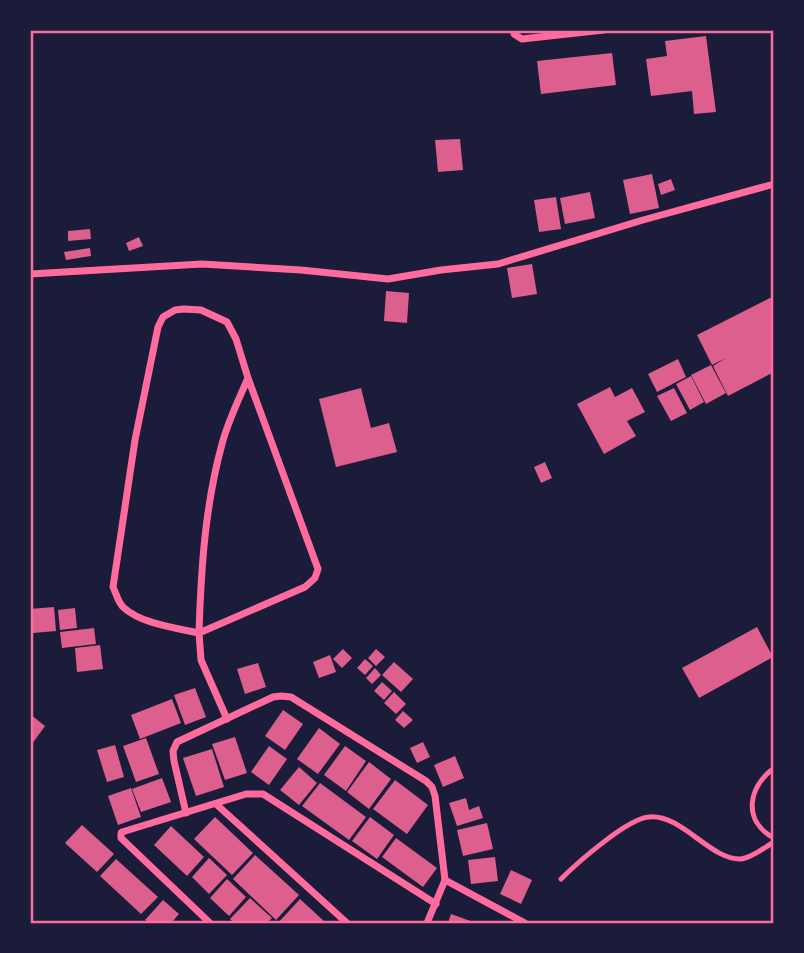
<svg xmlns="http://www.w3.org/2000/svg" width="804" height="953" viewBox="0 0 804 953" font-family="Karla,sans-serif">
<style>
.building{fill:#dd5f8e}
.lines{fill:none;stroke-linecap:round;stroke-linejoin:round}
.service{stroke:#ff6b9d;stroke-width:5}
.minor{stroke:#ff6b9d;stroke-width:7}
.neatline{fill:none;stroke:#ff6b9d;stroke-width:2.5}
</style>
<rect width="100%" height="100%" fill="#1b1b3a"/>
<!-- building -->
<g class="building">
<polygon points="706,36 716,112 694,114 692,91 651,96 646,59 667,56 665,41"/>
<polygon points="612,53 616,85 541,94 537,61"/>
<polygon points="460,139 463,170 438,172 435,140"/>
<polygon points="652,174 659,208 630,214 623,180"/>
<polygon points="671,179 675,190 661,195 658,184"/>
<polygon points="590,192 595,218 565,224 560,198"/>
<polygon points="556,197 561,229 539,232 534,200"/>
<polygon points="90,229 91,239 68,241 68,231"/>
<polygon points="139,237 143,246 129,251 126,243"/>
<polygon points="90,248 91,256 66,260 64,252"/>
<polygon points="532,264 537,294 512,298 507,268"/>
<polygon points="386,291 409,293 407,323 384,321"/>
<polygon points="774,296 774,372 728,396 713,366 726,358 712,365 697,335"/>
<polygon points="678,359 686,377 657,392 648,374"/>
<polygon points="711,365 726,393 706,404 691,375"/>
<polygon points="691,376 704,402 690,410 676,384"/>
<polygon points="610,387 615,397 632,388 645,412 627,421 636,436 604,454 577,404"/>
<polygon points="361,388 371,428 389,423 397,452 336,467 319,399"/>
<polygon points="674,388 687,413 671,421 657,396"/>
<polygon points="545,462 552,478 541,483 534,467"/>
<polygon points="54,607 56,631 33,633 30,609"/>
<polygon points="75,608 77,628 60,630 58,610"/>
<polygon points="757,627 773,657 699,698 682,668"/>
<polygon points="94,628 96,644 62,648 60,632"/>
<polygon points="100,645 103,669 77,672 75,648"/>
<polygon points="343,649 352,658 342,668 333,659"/>
<polygon points="376,649 385,657 376,666 368,658"/>
<polygon points="330,655 336,672 319,678 313,662"/>
<polygon points="365,659 373,666 365,675 357,668"/>
<polygon points="394,662 413,679 401,692 382,675"/>
<polygon points="258,663 266,687 245,694 237,669"/>
<polygon points="375,668 381,675 372,684 366,678"/>
<polygon points="382,682 392,691 384,700 374,691"/>
<polygon points="195,688 206,717 185,725 174,695"/>
<polygon points="394,692 406,704 396,714 384,703"/>
<polygon points="172,699 181,723 140,739 131,715"/>
<polygon points="283,710 303,724 285,750 265,736"/>
<polygon points="403,711 413,720 404,728 395,720"/>
<polygon points="30,714 45,726 32,744 30,742"/>
<polygon points="319,728 340,744 318,774 297,759"/>
<polygon points="235,737 247,773 225,780 212,744"/>
<polygon points="146,738 159,774 136,782 123,746"/>
<polygon points="423,742 430,757 417,763 410,748"/>
<polygon points="115,745 124,777 107,782 97,750"/>
<polygon points="269,746 287,759 269,785 251,772"/>
<polygon points="345,746 366,761 346,791 324,775"/>
<polygon points="212,749 224,787 196,796 183,758"/>
<polygon points="455,756 464,778 443,787 434,765"/>
<polygon points="369,762 391,779 369,809 347,792"/>
<polygon points="299,767 317,783 299,805 280,790"/>
<polygon points="162,778 171,802 141,812 132,789"/>
<polygon points="395,780 428,805 407,834 373,809"/>
<polygon points="320,783 366,817 349,840 302,806"/>
<polygon points="131,788 141,817 118,825 108,796"/>
<polygon points="466,798 469,810 479,806 483,818 457,826 449,803"/>
<polygon points="215,817 253,853 232,875 194,839"/>
<polygon points="370,817 394,835 377,859 352,841"/>
<polygon points="487,823 493,849 463,856 457,830"/>
<polygon points="82,825 114,854 97,872 65,843"/>
<polygon points="171,826 204,857 187,876 154,845"/>
<polygon points="396,838 437,868 423,887 382,857"/>
<polygon points="255,855 299,895 276,920 233,879"/>
<polygon points="495,857 498,881 471,884 468,860"/>
<polygon points="209,858 227,875 209,894 192,877"/>
<polygon points="116,859 158,897 141,914 100,876"/>
<polygon points="511,870 532,880 521,904 500,894"/>
<polygon points="227,879 246,897 229,916 210,898"/>
<polygon points="250,898 272,918 267,923 234,923 230,919"/>
<polygon points="300,899 326,923 278,923"/>
<polygon points="163,900 179,914 171,923 150,923 145,920"/>
<polygon points="451,914 476,923 448,923"/>
</g>
<g class="lines">
<!-- service -->
<g class="service">
<path d="M774,768C748,787 742,821 774,838"/>
<path d="M561,879C577,863 628,818 649,817C682,814 710,860 741,859C752,858 765,847 774,842"/>
</g>
<!-- minor -->
<g class="minor">
<polyline points="514,30 514,34 522,39 604,30"/>
<polyline points="30,274 202,264 301,270 388,279 441,270 498,264 643,220 774,184"/>
<path d="M227,719L201,660L199,633L305,587L315,578L318,569L248,378L236,339L227,322L201,310L184,309L175,310L163,317L158,327L135,440L113,587C116,593 118,602 123,607C141,624 176,628 199,633C201,569 205,506 222,444C228,421 239,399 248,378"/>
<polyline points="216,804 347,923"/>
<polyline points="186,813 174,761 173,751 177,742 273,697 281,696 291,697 426,781 432,787 435,796 445,880 427,923"/>
<polyline points="445,880 525,923"/>
<polyline points="210,923 121,838 121,833 122,832 246,794 263,794 436,904"/>
</g>
</g>
<!-- border -->
<rect width="804" height="953" fill="none" stroke="#1b1b3a" stroke-width="63"/>
<rect x="32" y="32" width="740" height="890" class="neatline"/>
</svg>
